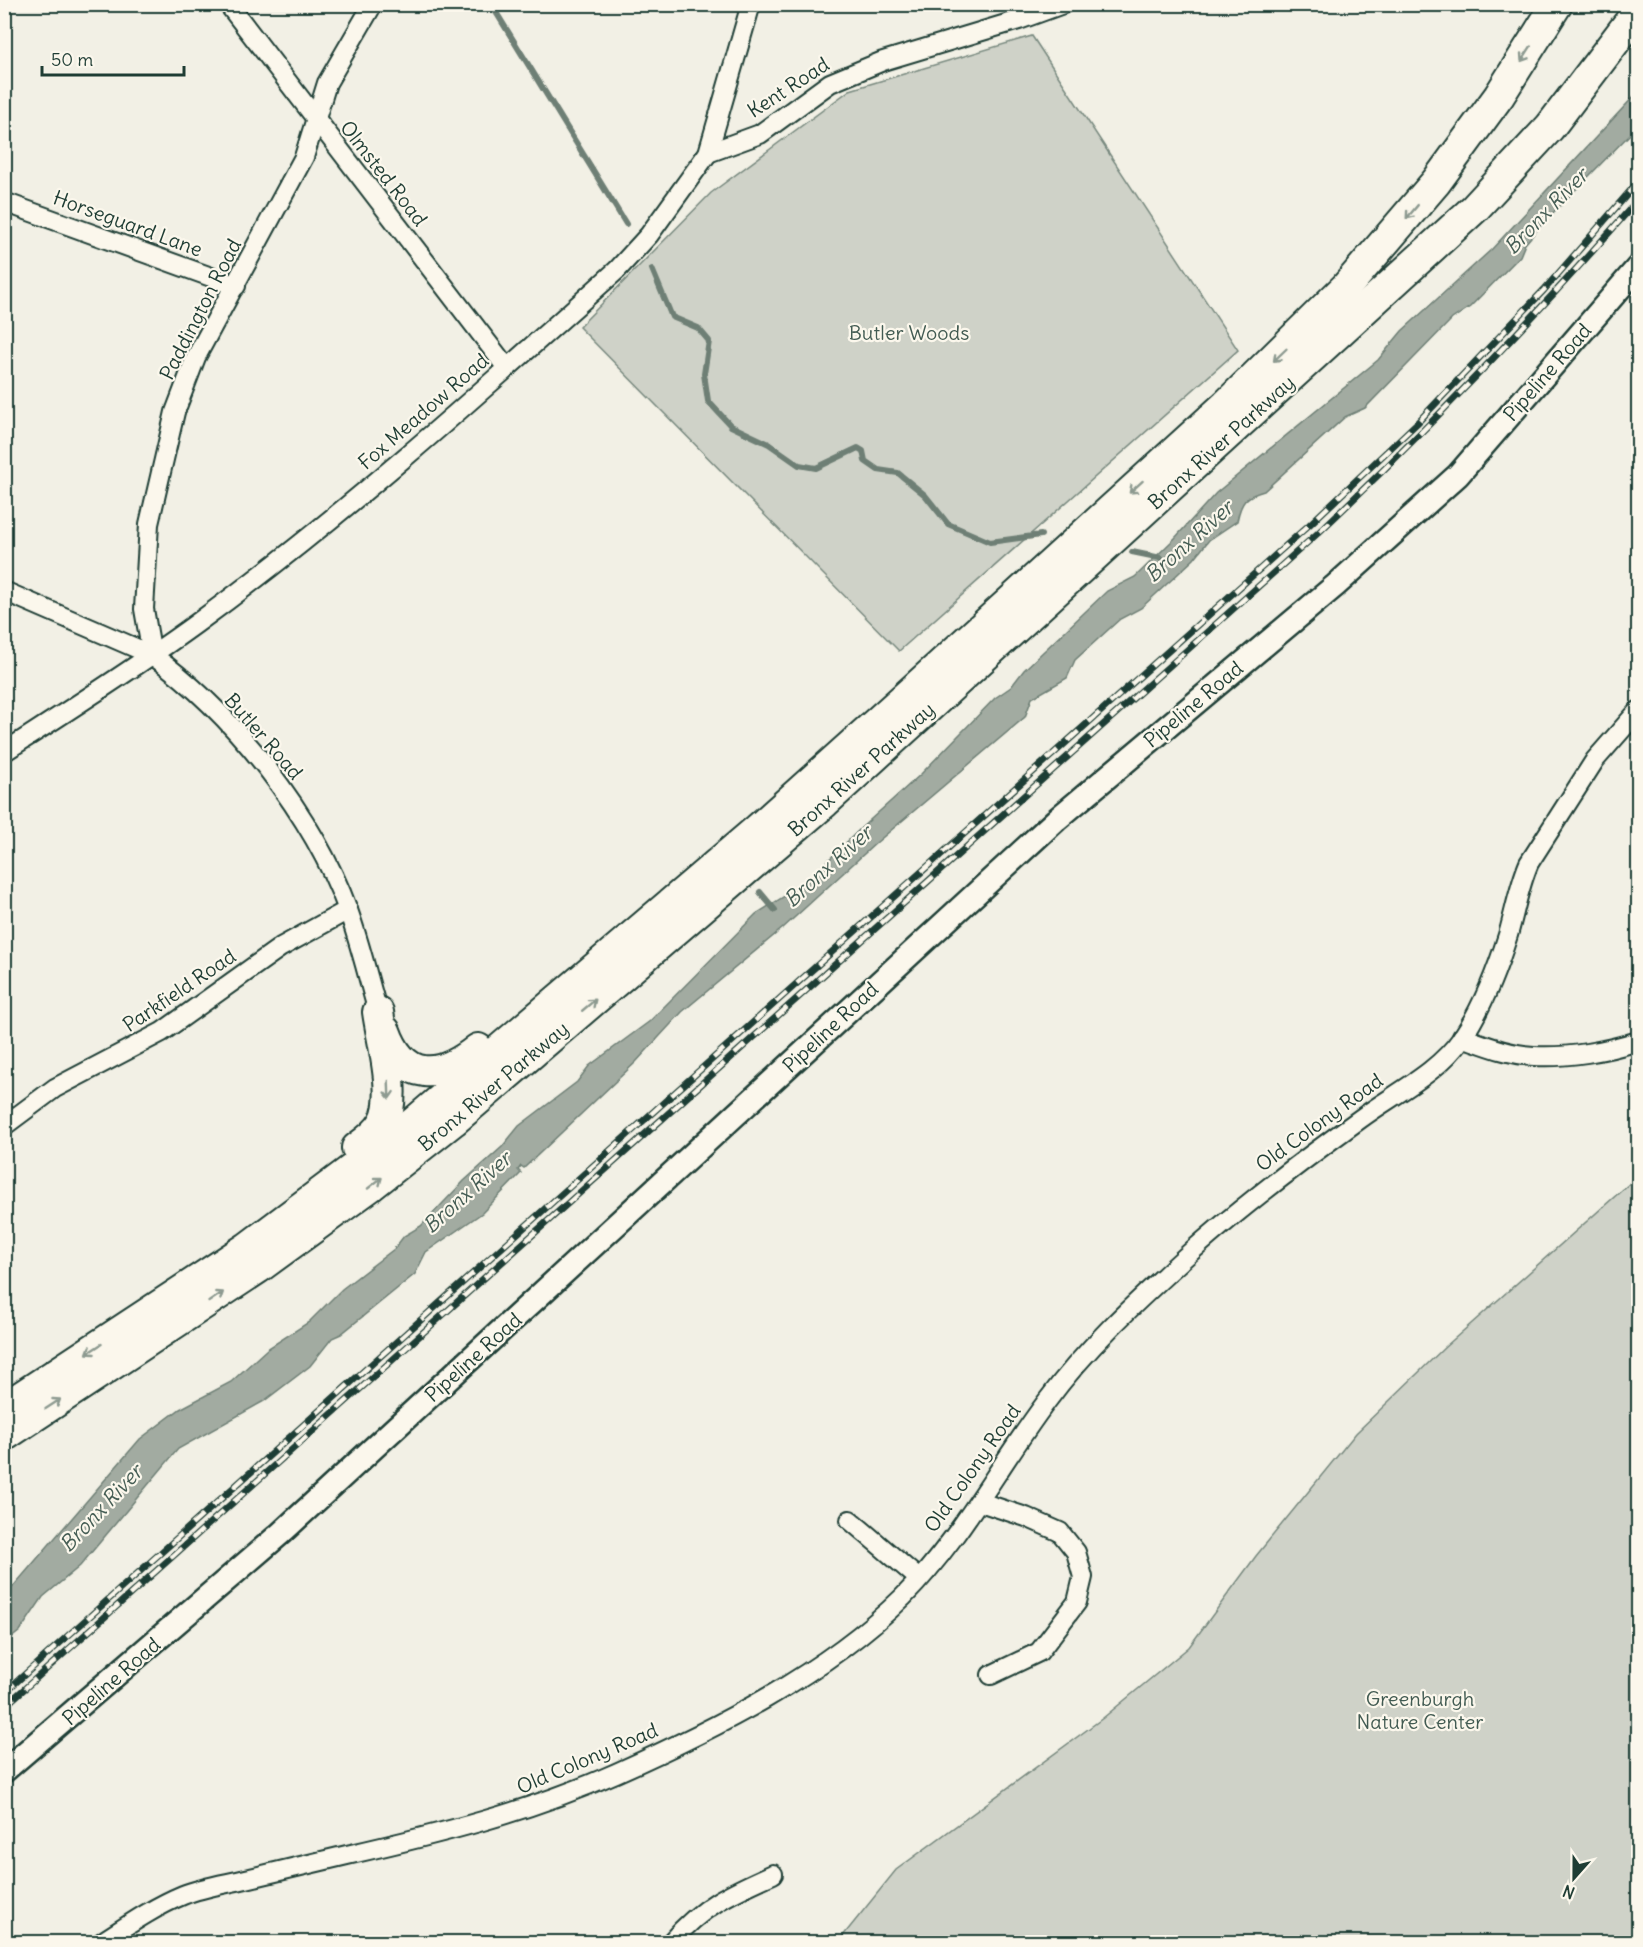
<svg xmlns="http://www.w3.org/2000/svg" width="1643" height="1947" viewBox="0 0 1643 1947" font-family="Delius,sans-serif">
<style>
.green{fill:#cfd2c8;stroke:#77887e;stroke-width:1.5}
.water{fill:#a2aba1;stroke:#6e7f75;stroke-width:1.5}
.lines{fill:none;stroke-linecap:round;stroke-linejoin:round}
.stream{stroke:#6e7f75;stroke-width:6}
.minor-casing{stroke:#1f3d34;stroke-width:22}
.tertiary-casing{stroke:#1f3d34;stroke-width:27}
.trunk-casing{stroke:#1f3d34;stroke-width:34}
.minor{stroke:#fbf7ec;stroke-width:18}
.tertiary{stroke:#fbf7ec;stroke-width:22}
.trunk{stroke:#fbf7ec;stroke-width:30}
.rail-casing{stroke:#1f3d34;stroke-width:7}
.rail{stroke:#fbf7ec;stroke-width:4.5;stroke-dasharray:14;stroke-linecap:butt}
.oneway{stroke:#8d9a90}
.labels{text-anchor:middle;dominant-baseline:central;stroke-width:4.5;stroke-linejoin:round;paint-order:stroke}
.street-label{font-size:20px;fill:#1f3d34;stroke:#fbf7ec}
.park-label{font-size:20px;fill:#425b52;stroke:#fbf7ec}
.water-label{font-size:21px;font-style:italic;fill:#465e55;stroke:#fbf7ec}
</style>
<rect width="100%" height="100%" fill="#f2f0e5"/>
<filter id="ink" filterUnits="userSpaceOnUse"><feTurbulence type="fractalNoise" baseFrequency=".0167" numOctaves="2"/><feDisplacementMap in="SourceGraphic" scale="12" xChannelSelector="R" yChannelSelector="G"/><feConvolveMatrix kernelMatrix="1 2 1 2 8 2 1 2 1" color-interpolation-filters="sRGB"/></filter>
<g filter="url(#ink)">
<!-- green -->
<g class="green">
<polygon points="1032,36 1238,350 899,651 579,327 711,193 850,90"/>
<polygon points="1638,1176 1638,1942 838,1942 896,1870 1103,1718 1189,1647 1256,1556 1356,1433 1445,1347"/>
</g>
<!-- water -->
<path class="water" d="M1638,92V126L1543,223L1525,244L1520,256L1470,307L1452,319L1365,408L1345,417L1264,491C1245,496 1241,502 1237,521L1209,540L1194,559L1141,608L1120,619L1075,660L1067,678L1032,698L1025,717L876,843L783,928L682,1012L636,1062L524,1168L521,1166L518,1170L521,1173L482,1213L426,1252L415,1274L341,1334L332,1338L310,1366L264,1401L178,1449L80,1566L43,1597L20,1631L5,1643V1596L140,1439L180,1409L231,1382L267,1349L309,1322L342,1289L394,1249L404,1236L421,1226L464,1181L502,1147L519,1126L577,1082L589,1066L650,1021L756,914L804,884L861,828L921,774L995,698L1011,687L1024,670L1107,591L1135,577L1175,538L1216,493L1378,360L1402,331L1492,249Z"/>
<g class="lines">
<!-- stream -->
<g class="stream">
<polyline points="491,4 626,224"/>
<polyline points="652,269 672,317 698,328 709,341 704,374 708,401 731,426 769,444 799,465 816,468 858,448 863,451 865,461 878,470 898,473 925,495 948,524 990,542 1041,535"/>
<polyline points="1132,552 1161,558"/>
<polyline points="760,892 775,910"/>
</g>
<defs>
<g id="minor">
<polyline points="228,4 507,368"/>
<polyline points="708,153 760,134 830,83 883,61 1019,20 1063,4"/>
<polyline points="4,202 236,286"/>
<path d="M4,591L152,655C234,714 313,815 348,910C360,943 368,978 378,1012"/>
<polyline points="152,655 144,609 149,524 175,412 196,357 304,157 327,83 373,4"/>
<path d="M4,752C69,710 134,669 197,623C345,515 481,392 617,270L649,235L708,153L751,4"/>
<path d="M1462,1037C1485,1045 1509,1055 1534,1056C1567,1058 1607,1051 1638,1041"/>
<polyline points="4,1126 55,1088 162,1032 281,947 348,910"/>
<polyline points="980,1502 1026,1517 1060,1532 1076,1552 1083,1577 1077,1602 1039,1652 991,1675"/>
<polyline points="850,1520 919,1579"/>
<path d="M102,1942C128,1925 154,1907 183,1895C203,1887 225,1884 246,1879C280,1871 313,1863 347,1855C439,1834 529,1812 616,1773C715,1729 825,1674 903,1597C961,1539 998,1466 1047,1401C1086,1348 1135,1303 1183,1259C1239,1208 1299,1163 1360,1119C1395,1093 1437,1074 1462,1038C1483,1007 1497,970 1508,935C1515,911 1519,886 1529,863L1595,760L1638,711"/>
<path d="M671,1942C702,1906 730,1893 773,1874"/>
</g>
<polyline id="tertiary" points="4,1771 281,1533 1056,820 1336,585 1458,475 1638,267"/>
<g id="trunk">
<path d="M385,1031C404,1084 441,1079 478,1049"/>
<path d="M357,1148C367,1141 378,1133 384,1122C398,1096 382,1041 378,1012"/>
<polyline points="4,1408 247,1248 411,1125 758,829 913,690 1226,405 1346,287 1436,182 1499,96 1557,4"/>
<polyline points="4,1436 258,1268 372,1185 453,1121 825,802 1475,208 1550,127 1638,11"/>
</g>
</defs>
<!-- minor casing -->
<use href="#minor" class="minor-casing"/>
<!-- tertiary casing -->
<use href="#tertiary" class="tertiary-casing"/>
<!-- trunk casing -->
<use href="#trunk" class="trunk-casing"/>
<!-- minor -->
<use href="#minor" class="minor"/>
<!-- tertiary -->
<use href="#tertiary" class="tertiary"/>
<!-- trunk -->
<use href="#trunk" class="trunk"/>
<defs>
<g id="rail">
<polyline points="4,1693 1309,525 1417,423 1544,290 1638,182"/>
<path d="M4,1707L1318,533C1430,427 1536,316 1638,200"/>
</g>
</defs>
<!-- rail casing -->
<use href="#rail" class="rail-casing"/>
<!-- rail -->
<use href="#rail" class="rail"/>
</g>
<!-- one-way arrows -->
<defs><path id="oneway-shaft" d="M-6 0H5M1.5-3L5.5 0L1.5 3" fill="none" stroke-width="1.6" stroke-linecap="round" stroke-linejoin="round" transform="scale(1.5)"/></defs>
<g class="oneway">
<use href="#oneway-shaft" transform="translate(1526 54) rotate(123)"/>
<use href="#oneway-shaft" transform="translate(1412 212) rotate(130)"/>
<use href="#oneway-shaft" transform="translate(1280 355) rotate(136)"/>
<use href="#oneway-shaft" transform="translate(1136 487) rotate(138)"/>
<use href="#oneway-shaft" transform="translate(589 1005) rotate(-40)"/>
<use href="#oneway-shaft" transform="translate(389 1090) rotate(88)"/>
<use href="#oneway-shaft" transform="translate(375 1183) rotate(-38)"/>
<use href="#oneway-shaft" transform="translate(216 1297) rotate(-34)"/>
<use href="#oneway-shaft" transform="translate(94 1349) rotate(147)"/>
<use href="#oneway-shaft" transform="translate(53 1404) rotate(-33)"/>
</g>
</g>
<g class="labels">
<!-- street labels -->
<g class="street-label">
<text transform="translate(788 87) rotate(-33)">Kent Road</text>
<text transform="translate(384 173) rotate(52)">Olmsted Road</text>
<text transform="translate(128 223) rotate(20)">Horseguard Lane</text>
<text transform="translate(200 309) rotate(-63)">Paddington Road</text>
<text transform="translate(1547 372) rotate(-49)">Pipeline Road</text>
<text transform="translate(423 411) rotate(-41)">Fox Meadow Road</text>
<text transform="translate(1221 442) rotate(-42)">Bronx River Parkway</text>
<text transform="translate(1193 704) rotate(-40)">Pipeline Road</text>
<text transform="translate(264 736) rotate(49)">Butler Road</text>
<text transform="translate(861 769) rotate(-42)">Bronx River Parkway</text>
<text transform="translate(179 990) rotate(-34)">Parkfield Road</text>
<text transform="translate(830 1027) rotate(-43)">Pipeline Road</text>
<text transform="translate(493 1086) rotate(-40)">Bronx River Parkway</text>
<text transform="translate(1319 1122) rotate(-36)">Old Colony Road</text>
<text transform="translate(473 1357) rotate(-42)">Pipeline Road</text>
<text transform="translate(972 1468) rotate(-55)">Old Colony Road</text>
<text transform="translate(111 1681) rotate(-41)">Pipeline Road</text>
<text transform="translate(587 1758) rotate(-23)">Old Colony Road</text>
</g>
<!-- park labels -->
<g class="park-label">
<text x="909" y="332">Butler Woods</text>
<text x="1420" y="1698">Greenburgh<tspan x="1420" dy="23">Nature Center</tspan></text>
</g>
<!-- water labels -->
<g class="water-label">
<text transform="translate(1546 211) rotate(-46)">Bronx River</text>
<text transform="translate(1189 541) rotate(-42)">Bronx River</text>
<text transform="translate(828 866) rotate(-42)">Bronx River</text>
<text transform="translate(467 1192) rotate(-42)">Bronx River</text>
<text transform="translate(101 1508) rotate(-47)">Bronx River</text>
</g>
</g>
<!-- margin -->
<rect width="1643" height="1947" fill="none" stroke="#fbf7ec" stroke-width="24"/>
<rect x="12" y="12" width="1619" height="1923" fill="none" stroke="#1f3d34" stroke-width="2" filter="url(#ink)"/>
<!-- north arrow -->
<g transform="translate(1574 1878) rotate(201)" stroke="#fbf7ec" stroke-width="4.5" paint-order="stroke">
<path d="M0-4.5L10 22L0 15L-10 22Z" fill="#1f3d34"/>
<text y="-9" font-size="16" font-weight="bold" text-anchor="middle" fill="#1f3d34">N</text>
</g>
<!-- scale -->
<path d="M42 66v9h142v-9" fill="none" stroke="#1f3d34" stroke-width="3"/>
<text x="51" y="66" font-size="18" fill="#1f3d34" stroke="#fbf7ec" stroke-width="4.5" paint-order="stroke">50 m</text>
</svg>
